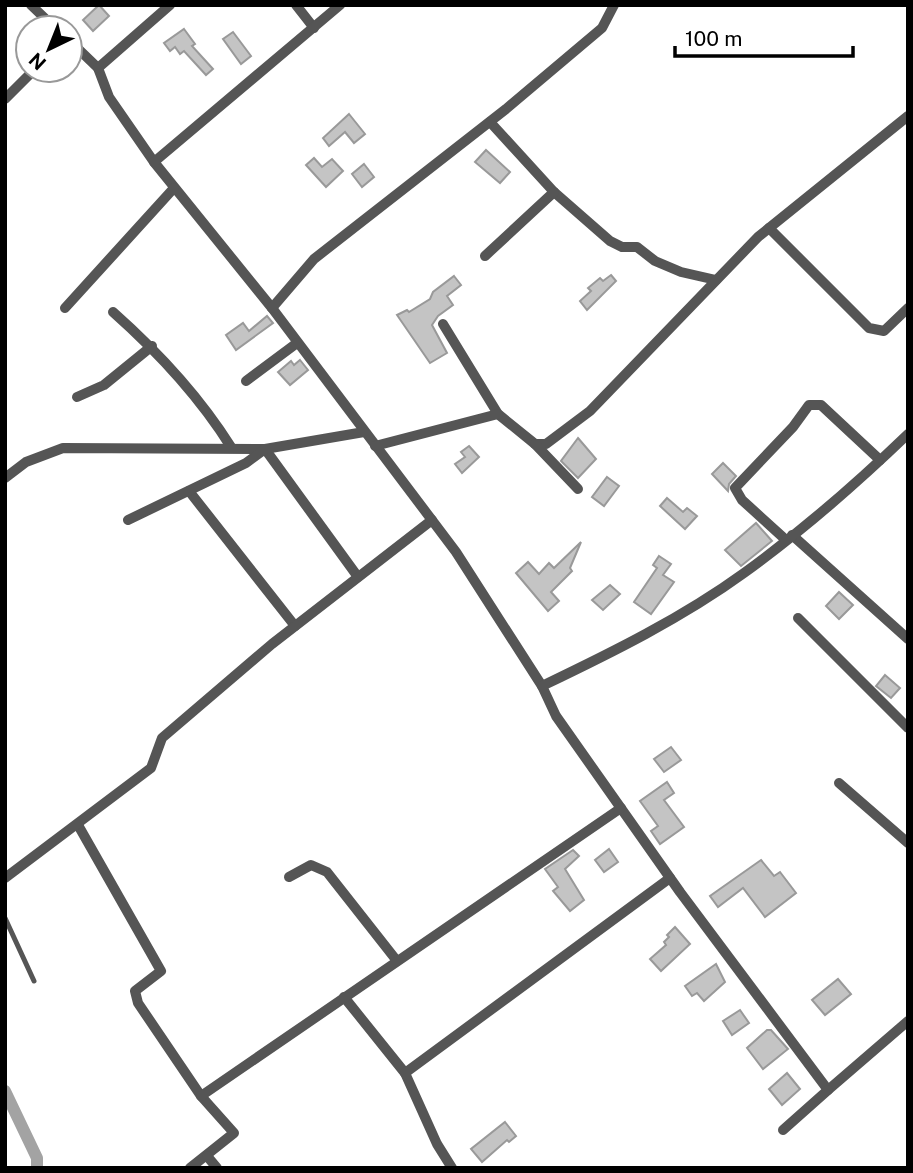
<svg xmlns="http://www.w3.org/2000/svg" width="913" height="1173" viewBox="0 0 913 1173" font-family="'Public Sans',sans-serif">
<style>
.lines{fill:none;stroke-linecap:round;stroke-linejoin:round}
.canal{stroke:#a3a3a3;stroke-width:12}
.building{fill:#c4c4c4;stroke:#999;stroke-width:2}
.service{stroke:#555;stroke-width:5}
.minor{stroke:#555;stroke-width:10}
</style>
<rect width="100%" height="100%" fill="#fff"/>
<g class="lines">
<!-- canal -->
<polyline class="canal" points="5,1091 37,1158 37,1168"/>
</g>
<!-- building -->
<g class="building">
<polygon points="99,5 109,16 93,31 83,20"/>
<polygon points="184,29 195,44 192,46 213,69 206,75 184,51 180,54 175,47 170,51 164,43"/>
<polygon points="233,32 251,56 241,64 223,39"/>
<polygon points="349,114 365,134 354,143 345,132 329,146 323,138"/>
<polygon points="486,150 510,172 500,183 475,162"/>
<polygon points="314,158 322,167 332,159 343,171 326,187 306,165"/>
<polygon points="364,164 374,177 362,187 352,174"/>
<polygon points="611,275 616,281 587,310 580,301 591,291 588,288 600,278 603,281"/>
<polygon points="454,276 461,285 447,296 453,305 438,316 432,325 447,353 430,363 397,315 407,310 409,312 430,299 433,292"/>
<polygon points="267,316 273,323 236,350 226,335 243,323 249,331"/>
<polygon points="300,360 308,370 290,385 278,372 291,361 294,365"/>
<polygon points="578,438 596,459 578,478 561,461"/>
<polygon points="469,446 479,457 462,473 455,464 465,457 461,452"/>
<polygon points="723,463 736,476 729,484 728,491 712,474"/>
<polygon points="607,477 619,486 604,506 592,497"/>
<polygon points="667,498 683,512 687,508 697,516 685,529 660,506"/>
<polygon points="756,523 772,541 741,566 725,550"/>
<polygon points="581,542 570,568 572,571 551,592 559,601 548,611 516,573 528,562 539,574 549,563 554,568"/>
<polygon points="659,556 671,564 663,575 674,582 651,614 634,602 657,568 653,565"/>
<polygon points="610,585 620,594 603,610 592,600"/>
<polygon points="839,592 853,605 839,619 826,606"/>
<polygon points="885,675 900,688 891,698 876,686"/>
<polygon points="671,747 681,760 664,772 654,759"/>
<polygon points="667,782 674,793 664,800 684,827 660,844 651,831 658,826 640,801"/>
<polygon points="609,849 618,862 604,872 595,860"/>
<polygon points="573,850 579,856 565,869 584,900 570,911 553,891 558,887 545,869"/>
<polygon points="761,860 774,876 780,872 796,893 765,917 743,888 718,907 710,896"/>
<polygon points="675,927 690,944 661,971 650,959 666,945 664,942 669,937 667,935"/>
<polygon points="716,964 725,982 704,1001 697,993 692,996 685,986"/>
<polygon points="838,979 851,994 825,1015 812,1000"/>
<polygon points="740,1010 749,1023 732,1035 723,1021"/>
<polygon points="767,1030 771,1030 788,1049 763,1069 747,1048"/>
<polygon points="787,1073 800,1089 782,1105 769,1089"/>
<polygon points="505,1122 516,1136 509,1142 507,1140 482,1162 471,1149"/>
</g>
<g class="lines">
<!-- service -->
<polyline class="service" points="5,918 34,981"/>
<!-- minor -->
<g class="minor">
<polyline points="31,5 55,28"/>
<polyline points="296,5 314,28"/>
<polyline points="70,41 98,68 109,97 154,162 272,308 456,552 542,686 556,716 680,892 828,1090 908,1021"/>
<polyline points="98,68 170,5"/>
<polyline points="5,99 34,70"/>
<polyline points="490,122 554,192 610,241 622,247 637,247 655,261 681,272 716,280"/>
<polyline points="154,162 340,5"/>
<polyline points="769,228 869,328 884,331 908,308"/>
<polyline points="485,256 554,192"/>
<polyline points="65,308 174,188"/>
<polyline points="272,308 314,259 506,109 602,28 614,5"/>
<path d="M113,312C158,352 199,396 231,447"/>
<polyline points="443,324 498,414 535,444 546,444 590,411 758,237 908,116"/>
<polyline points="246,381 297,343"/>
<polyline points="77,397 104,385 152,346"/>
<polyline points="535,444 578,489"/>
<polyline points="375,446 498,414"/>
<polyline points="5,478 26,462 63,448 265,449 358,577"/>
<polyline points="189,491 295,626"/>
<polyline points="128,520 246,463 265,449 364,432"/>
<polyline points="792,535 908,639"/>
<polyline points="786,540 742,500 735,488 793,427 809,405 821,405 880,460"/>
<polyline points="798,618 908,728"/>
<path d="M542,686C611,653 682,618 744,573C802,531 856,484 908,434"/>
<polyline points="839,783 908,843"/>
<polyline points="78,825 161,971 135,991 138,1003 201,1096 234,1133 190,1168"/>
<polyline points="289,877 311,865 327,872 397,961"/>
<polyline points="5,878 151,768 162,738 272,644 432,520"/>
<polyline points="344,997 405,1073"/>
<polyline points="201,1096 621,808"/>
<polyline points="783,1130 828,1090"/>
<polyline points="207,1156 217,1168"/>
<polyline points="452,1168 437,1144 405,1073 670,878"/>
</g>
</g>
<!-- border -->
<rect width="913" height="1173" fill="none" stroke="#000000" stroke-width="14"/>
<!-- north arrow -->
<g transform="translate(49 49) rotate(223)"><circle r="33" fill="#ffffff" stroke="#999999" stroke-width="2"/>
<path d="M0-5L12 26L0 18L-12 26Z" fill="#000000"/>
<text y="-10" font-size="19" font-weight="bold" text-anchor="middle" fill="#000000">N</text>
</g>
<!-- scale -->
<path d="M675 46v10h178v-10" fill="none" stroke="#000000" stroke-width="3.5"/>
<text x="685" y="46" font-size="21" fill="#000000" stroke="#ffffff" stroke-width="5" paint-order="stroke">100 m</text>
</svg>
